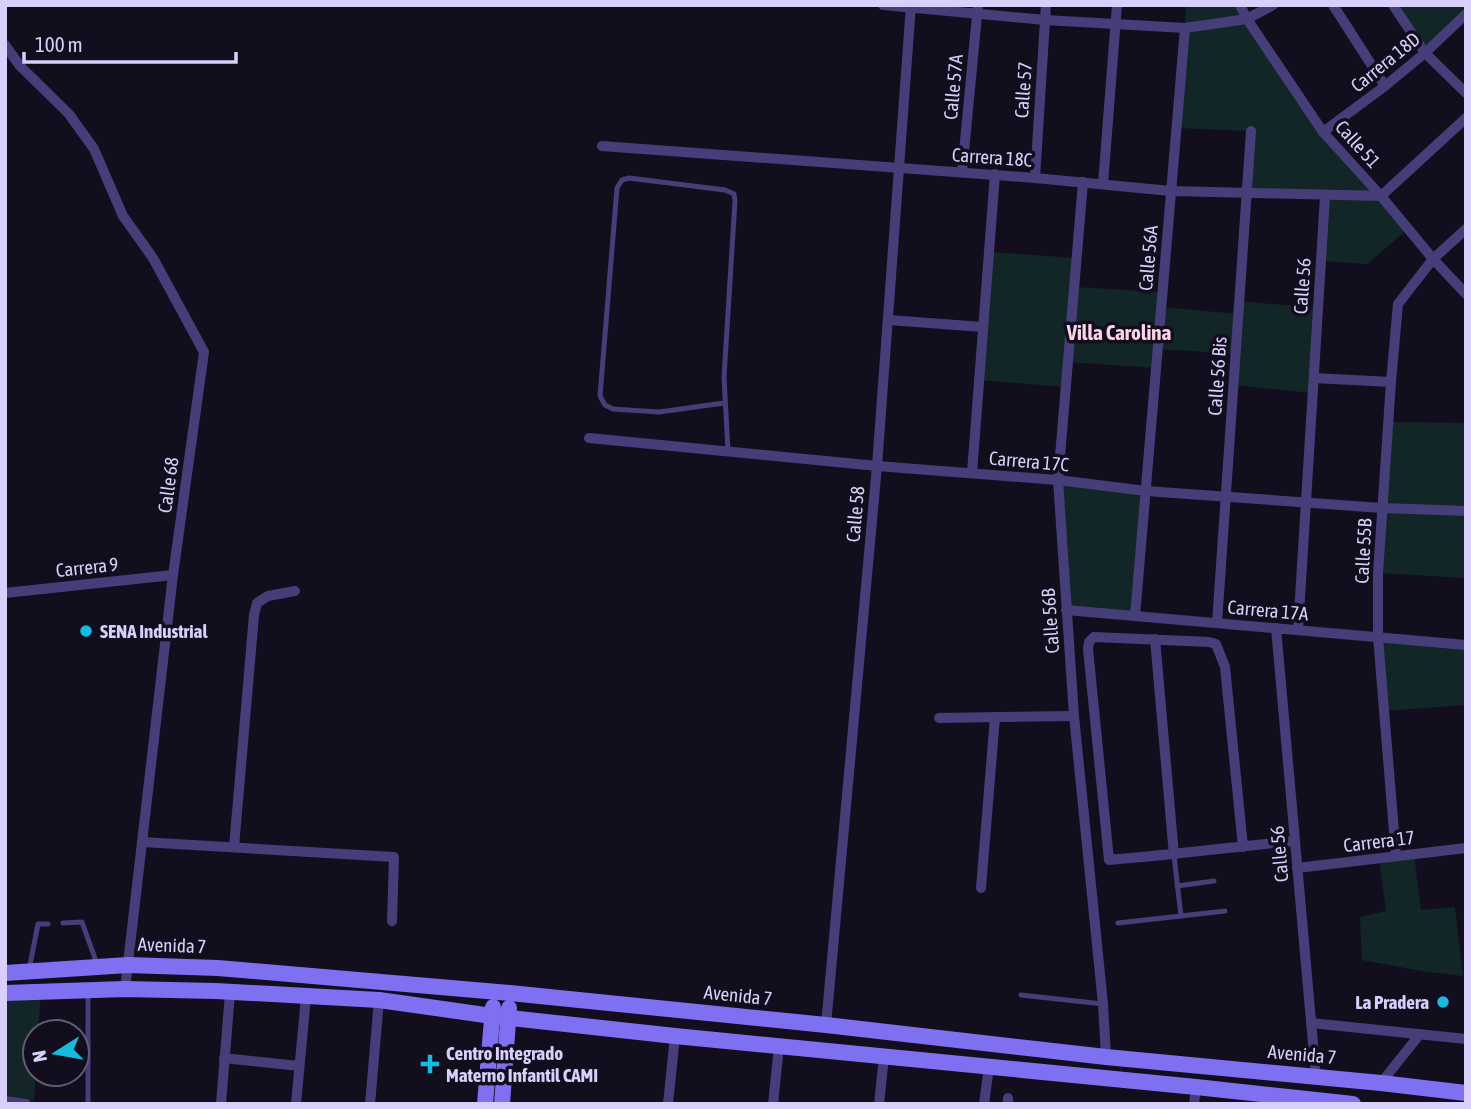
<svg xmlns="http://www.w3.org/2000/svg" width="1471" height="1109" viewBox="0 0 1471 1109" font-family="'Asap Condensed',sans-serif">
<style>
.green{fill:#122627}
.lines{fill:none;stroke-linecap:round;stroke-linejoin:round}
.lane{stroke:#453e79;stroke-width:5}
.street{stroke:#453e79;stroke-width:10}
.secondary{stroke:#7e70f1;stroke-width:16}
.poi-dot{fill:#16bce0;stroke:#120e1e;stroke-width:2.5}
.labels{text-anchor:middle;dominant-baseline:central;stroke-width:7;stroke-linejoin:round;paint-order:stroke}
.street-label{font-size:19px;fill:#d8d0fa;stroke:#120e1e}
.poi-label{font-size:19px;font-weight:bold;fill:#d8d0fa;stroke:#120e1e;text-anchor:start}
.neighbourhood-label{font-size:21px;font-weight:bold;fill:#fbd2e8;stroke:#120e1e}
</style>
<rect width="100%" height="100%" fill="#120e1e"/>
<!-- green -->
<g class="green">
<polygon points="1186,5 1240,5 1323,132 1408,229 1367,264 1321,261 1325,196 1247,193 1251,131 1177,128 1185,28"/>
<polygon points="1393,5 1466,5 1466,14 1425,53"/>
<polygon points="989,252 1077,258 1074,287 1163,292 1162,307 1238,314 1239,301 1318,308 1313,393 1233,385 1235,354 1159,349 1156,368 1068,362 1066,387 979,380"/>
<polygon points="1389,422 1466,423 1466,578 1378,573"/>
<polygon points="1058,480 1146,491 1135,616 1066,610"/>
<polygon points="1378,637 1466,645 1466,705 1384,711"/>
<polygon points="1414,854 1421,910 1455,907 1463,976 1422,971 1362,960 1360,917 1386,911 1379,859"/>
<polygon points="41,993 38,1032 35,1032 36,1074 34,1101 5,1098 5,995"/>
</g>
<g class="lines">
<!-- lane -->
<g class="lane">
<polyline points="724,403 659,412 613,409 605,405 600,396 617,188 622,180 629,178 725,190 734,194 735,201 724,377 728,451"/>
<polyline points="1174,856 1181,916"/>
<polyline points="1177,886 1214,881"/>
<polyline points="63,923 82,922 97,964"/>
<polyline points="1118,923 1225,911"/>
<polyline points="29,970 38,924 48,924"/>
<polyline points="1021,995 1103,1004"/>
<polyline points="88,1104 88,994"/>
</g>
<!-- street -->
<g class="street">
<polyline points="883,5 1045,20 1185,28 1247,19 1273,5"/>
<polyline points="1240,5 1247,19 1323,132 1381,196 1433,259 1466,294"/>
<polyline points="1333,5 1385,86"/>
<polyline points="1393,5 1425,53 1466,93"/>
<polyline points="5,45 20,66 69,114 94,149 123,216 153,258 204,352 173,575 125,989"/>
<polyline points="1323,132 1385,86 1425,53 1466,14"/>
<polyline points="602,146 1035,178 1171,191 1381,196 1466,118"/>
<polyline points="962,172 978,5"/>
<polyline points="1035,178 1046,5"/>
<polyline points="1083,182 1058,480 1074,716 1103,1004 1106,1057"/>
<polyline points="1103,184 1117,5"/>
<polyline points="888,320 983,327"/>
<polyline points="1314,378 1391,382"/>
<polyline points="589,438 877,466 1058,480 1146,491 1382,508 1466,511"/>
<polyline points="972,473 995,174"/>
<polyline points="5,593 173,575"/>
<polyline points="1066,610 1466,645"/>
<polyline points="1135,616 1185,28"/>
<polyline points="1217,623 1251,131"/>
<polyline points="1276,628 1316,1077"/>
<polyline points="1298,630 1325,196"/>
<polyline points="1155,639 1174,855"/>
<polyline points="939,718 1074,716"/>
<polyline points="142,842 394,857 392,921"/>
<polyline points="234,847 254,615 257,603 268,596 295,591"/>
<path d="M1243,847L1225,667L1216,644L1209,642L1094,637L1089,642L1088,649L1109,860C1171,855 1233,847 1295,841"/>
<polyline points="1396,856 1378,637 1378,573 1391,382 1398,304 1433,259 1466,229"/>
<polyline points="1297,868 1466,848"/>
<polyline points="981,888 995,717"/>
<polyline points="1311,1023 1466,1039"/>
<polyline points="826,1025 877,466 911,5"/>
<polyline points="224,1058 299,1066"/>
<polyline points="1381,1083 1420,1034"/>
<polyline points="5,1101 26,1104"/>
<polyline points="221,1104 230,993"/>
<polyline points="296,1104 306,997"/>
<polyline points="370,1104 379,1000"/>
<polyline points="668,1104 675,1036"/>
<polyline points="773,1104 779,1046"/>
<polyline points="879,1104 884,1057"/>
<polyline points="984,1104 989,1067"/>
<polyline points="1008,1104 1008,1098"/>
<polyline points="1194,1104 1196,1087"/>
</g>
<!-- secondary -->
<g class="secondary">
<polyline points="5,973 128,965 218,968 510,993 826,1025 1106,1057 1381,1083 1466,1093"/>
<polyline points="5,993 125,989 216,991 379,1000 492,1016 675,1036 1196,1087 1353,1104"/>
<polyline points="485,1104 493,1007"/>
<polyline points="502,1104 509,1008"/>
</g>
</g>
<!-- markers -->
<g class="poi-dot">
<circle cx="86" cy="631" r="7"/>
<circle cx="1443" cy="1002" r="7"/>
<path d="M426.5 1053.5h7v7h7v7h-7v7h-7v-7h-7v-7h7z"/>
</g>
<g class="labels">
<!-- street labels -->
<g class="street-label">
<text transform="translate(1385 62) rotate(-39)">Carrera 18D</text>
<text transform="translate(953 87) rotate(-85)">Calle 57A</text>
<text transform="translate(1023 90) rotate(-86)">Calle 57</text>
<text transform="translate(1358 144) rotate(48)">Calle 51</text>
<text transform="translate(992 157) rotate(4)">Carrera 18C</text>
<text transform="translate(1148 258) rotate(-85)">Calle 56A</text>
<text transform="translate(1302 286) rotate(-86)">Calle 56</text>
<text transform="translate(1217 376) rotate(-86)">Calle 56 Bis</text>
<text transform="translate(1029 461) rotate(5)">Carrera 17C</text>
<text transform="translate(168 485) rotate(-82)">Calle 68</text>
<text transform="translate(855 514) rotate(-85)">Calle 58</text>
<text transform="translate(1363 551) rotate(-87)">Calle 55B</text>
<text transform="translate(87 567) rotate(-6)">Carrera 9</text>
<text transform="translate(1268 610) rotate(5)">Carrera 17A</text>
<text transform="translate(1050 621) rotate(-94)">Calle 56B</text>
<text transform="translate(1379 841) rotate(-7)">Carrera 17</text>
<text transform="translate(1279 854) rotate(-95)">Calle 56</text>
<text transform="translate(172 945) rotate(2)">Avenida 7</text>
<text transform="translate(738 995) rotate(6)">Avenida 7</text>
<text transform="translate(1302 1054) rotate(5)">Avenida 7</text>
</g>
<!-- poi labels -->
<g class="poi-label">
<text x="100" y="631">SENA Industrial</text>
<text x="1429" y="1002" text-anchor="end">La Pradera</text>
<text x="446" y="1053">Centro Integrado<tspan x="446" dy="22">Materno Infantil CAMI</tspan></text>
</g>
<!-- neighbourhood labels -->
<g class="neighbourhood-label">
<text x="1119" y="332">Villa Carolina</text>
</g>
</g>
<!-- border -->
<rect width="1471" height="1109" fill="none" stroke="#d8d0fa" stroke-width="14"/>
<!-- north arrow -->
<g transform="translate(56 1053) rotate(259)"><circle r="33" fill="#120e1e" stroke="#615c76" stroke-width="2"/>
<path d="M0-5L12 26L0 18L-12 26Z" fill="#16bce0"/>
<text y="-10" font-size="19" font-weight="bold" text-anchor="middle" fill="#d8d0fa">N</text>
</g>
<!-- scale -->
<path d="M24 52v10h212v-10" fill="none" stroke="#d8d0fa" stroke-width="3.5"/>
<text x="35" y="52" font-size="21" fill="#d8d0fa" stroke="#120e1e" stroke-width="5" paint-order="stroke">100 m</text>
</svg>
